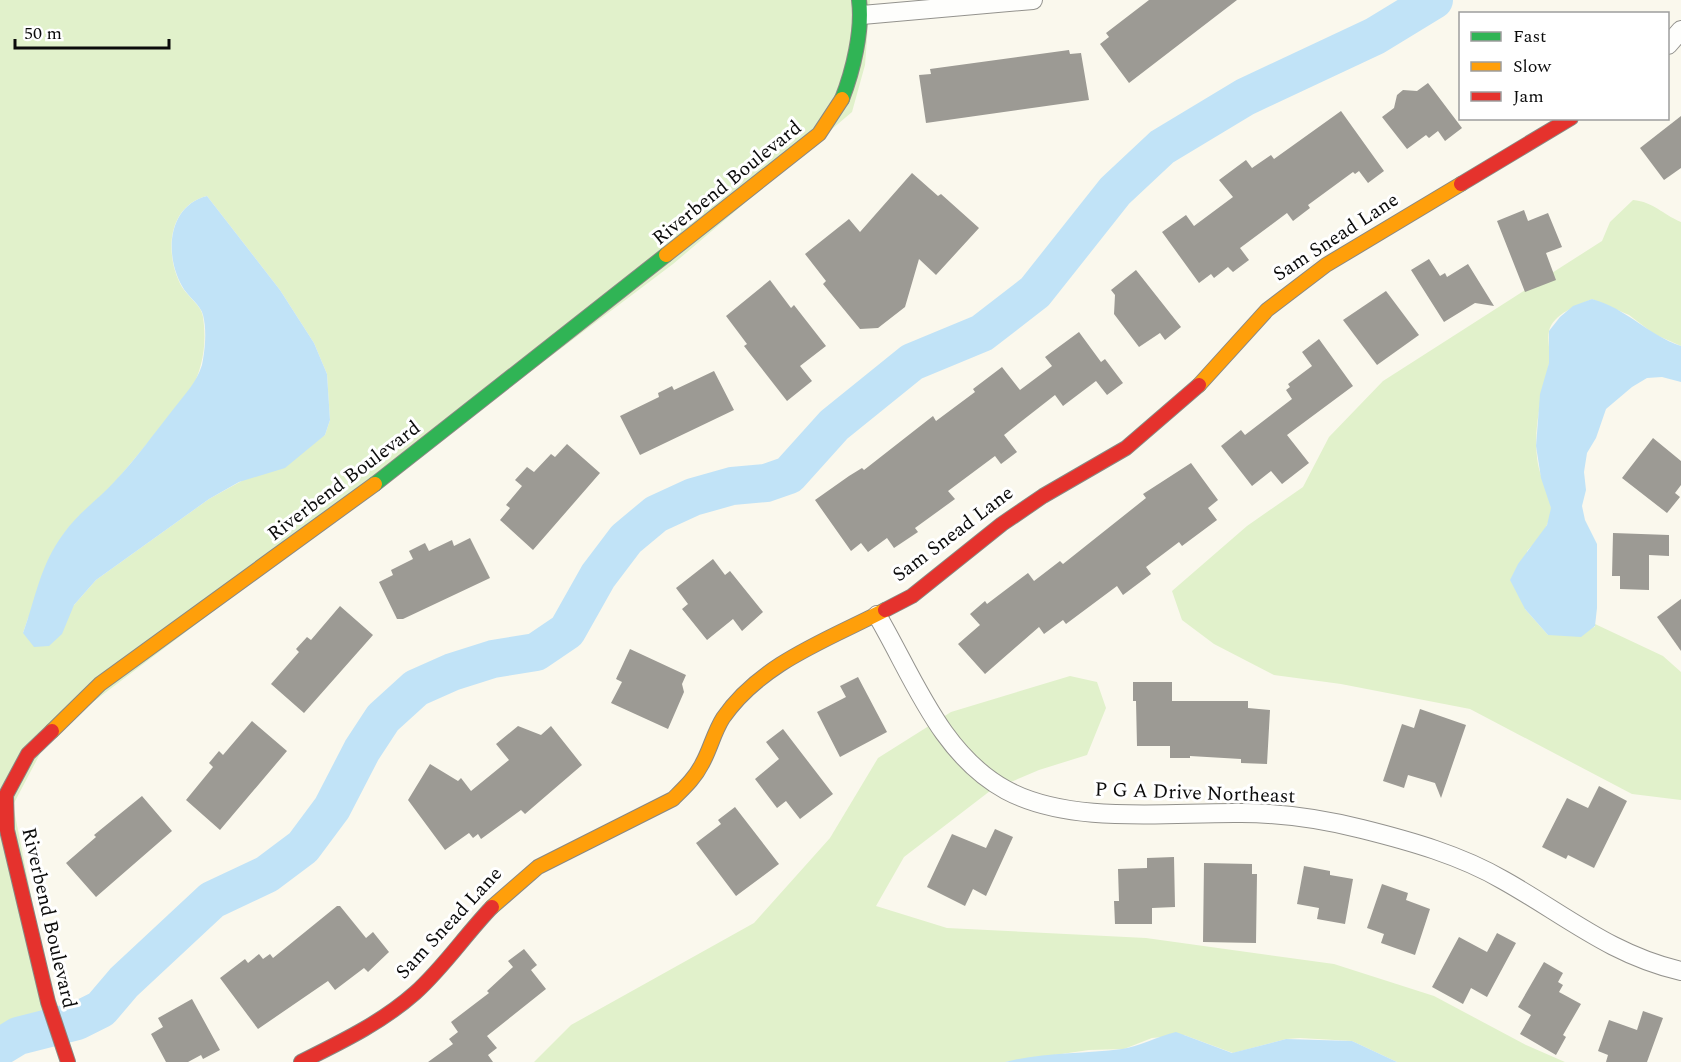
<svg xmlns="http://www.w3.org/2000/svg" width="1681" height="1062" viewBox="0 0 1681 1062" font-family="Spectral,serif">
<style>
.green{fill:#e1f1cb;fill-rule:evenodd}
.water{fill:#c1e3f7}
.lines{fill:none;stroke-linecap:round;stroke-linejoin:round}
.river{stroke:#c1e3f7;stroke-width:38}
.building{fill:#9c9a94}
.street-casing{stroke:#93928d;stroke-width:20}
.fast-casing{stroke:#898883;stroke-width:16}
.slow-casing{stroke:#898883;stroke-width:16}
.jam-casing{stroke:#898883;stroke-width:16}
.street{stroke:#fefefc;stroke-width:18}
.fast{stroke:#30b455;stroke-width:14}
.slow{stroke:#ff9f0a;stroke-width:14}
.jam{stroke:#e5322d;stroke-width:14}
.labels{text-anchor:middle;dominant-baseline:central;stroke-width:6;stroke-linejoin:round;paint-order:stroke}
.street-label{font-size:20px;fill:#0b0b0b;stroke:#fff}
</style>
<rect width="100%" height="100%" fill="#faf8ed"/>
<!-- green -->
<g class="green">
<path d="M0,0H870L865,65L852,112L673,264L89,705L43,748L13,805L55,1016L36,1024L0,1029ZM207,196L280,290L314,343L327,374L330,420L325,435L209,499L96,580L74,605L23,633L28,618L116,481L190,392C203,368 207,344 203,317C202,306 188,297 182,287C164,255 167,206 207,196Z"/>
<path d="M1633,200C1654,202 1662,214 1681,222V346L1654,334L1629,315L1592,299C1578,305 1553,314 1549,331C1547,341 1551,353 1549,364C1542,396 1532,430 1538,464C1540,478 1551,493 1551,508C1551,525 1538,540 1527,551L1525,609L1548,635L1595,627V624L1663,656L1681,672V800L1632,794L1470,709L1341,684L1274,675L1214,644L1182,620L1172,591L1247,526L1303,487L1329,437L1383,381L1602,241L1610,222Z"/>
<polygon points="1070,676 1097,682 1106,708 1087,755 1039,770 990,791 904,857 876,906 947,928 1146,938 1334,964 1434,996 1526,1045 1565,1062 1397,1062 1352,1041 1300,1038 1286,1039 1233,1053 1184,1035 1152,1038 1124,1049 1089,1050 1005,1062 534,1062 571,1025 754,923 830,838 878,758 951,712"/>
</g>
<!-- water -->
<g class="water">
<path d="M207,196L280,290L314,343L327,374L330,420L325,435L285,468L239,482L209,499L96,580L74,605L62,634L49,646L34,647L23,633C36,597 40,565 64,533C78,513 99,499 115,481C137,458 155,432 175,407C186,393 196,383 202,365C205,351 207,330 203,315C201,305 187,296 182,286C164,254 168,206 207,196Z"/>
<path d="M1592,299C1626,308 1648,335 1681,346V382L1662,377L1647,378L1632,387L1606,409L1596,438L1587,453L1584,472L1586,490L1582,506L1585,520L1597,544V608L1595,626L1581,637L1548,635L1525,609L1510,580L1518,564L1547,525L1551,508L1541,478L1536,446L1540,394L1549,363V331L1560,317L1573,306Z"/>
<path d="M1176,1032L1232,1053L1286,1039L1352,1041L1397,1062H1005C1043,1052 1083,1054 1122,1049C1138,1047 1159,1036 1176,1032Z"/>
</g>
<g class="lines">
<!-- river -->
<polyline class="river" points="0,1047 18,1036 77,1021 101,1009 124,982 212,900 267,874 303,847 332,808 362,750 383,718 416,688 452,672 493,659 536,652 567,631 598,576 626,539 656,514 693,497 732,486 766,483 789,475 834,425 912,362 982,333 1035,292 1115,191 1162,147 1245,97 1375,36 1434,0"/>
</g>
<!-- building -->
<g class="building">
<polygon points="1149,0 1237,0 1129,83 1100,44 1109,37 1106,33"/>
<polygon points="1069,50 1070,54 1081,53 1089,100 926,123 919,75 931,74 930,69"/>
<polygon points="1428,83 1462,128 1445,141 1438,131 1429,138 1426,135 1407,149 1382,117 1394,108 1397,95 1403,90 1417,91"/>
<polygon points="1341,111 1384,171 1368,183 1359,171 1355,174 1353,172 1308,205 1310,208 1293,221 1287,213 1240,248 1249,260 1233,272 1228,267 1214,278 1211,274 1199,283 1162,232 1186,215 1194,226 1233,197 1219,180 1246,160 1252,168 1271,155 1274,159"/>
<polygon points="1681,116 1681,168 1664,180 1640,148"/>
<polygon points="912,173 938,196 941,194 979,228 936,275 919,259 905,307 878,328 860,329 823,284 826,281 805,254 849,219 860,232"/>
<polygon points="1524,210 1528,221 1548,213 1562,247 1546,253 1556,280 1525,292 1497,221"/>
<polygon points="1429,259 1440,276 1445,273 1447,277 1468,264 1494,306 1475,303 1444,322 1411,270"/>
<polygon points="1136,270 1181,327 1165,340 1160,333 1139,347 1114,314 1115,295 1111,290"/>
<polygon points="770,280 791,308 794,305 826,346 800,366 812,381 787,401 744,346 747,344 726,316"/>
<polygon points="1386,291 1419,335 1377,365 1343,320"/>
<polygon points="1079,332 1101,362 1105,359 1123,383 1107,395 1096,381 1063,406 1055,395 1004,435 1017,452 1001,464 995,456 948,491 955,499 915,528 918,532 894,548 887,538 868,552 861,543 851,551 815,500 849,476 862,468 864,470 933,416 936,421 975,392 973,389 1002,367 1020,390 1052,366 1045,357"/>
<polygon points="1319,339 1353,386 1287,435 1309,463 1282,484 1271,471 1252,486 1221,446 1241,430 1245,435 1292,399 1286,390 1290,387 1288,384 1312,366 1302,352"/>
<polygon points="714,371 734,410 640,455 620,416 659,397 658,393 672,386 674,390"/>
<polygon points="1653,438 1681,461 1681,485 1675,493 1680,497 1667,513 1622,478"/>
<polygon points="567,444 600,473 533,550 500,520 510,508 506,505 522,486 515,480 527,467 534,472 551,454 555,457"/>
<polygon points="1191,463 1218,500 1208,508 1217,520 1182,546 1179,542 1146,567 1151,574 1123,595 1117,586 1066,624 1063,620 1044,634 1039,627 985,674 958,644 980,625 970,614 985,601 987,604 1028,573 1034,581 1060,561 1063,564 1146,498 1143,494"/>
<polygon points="1613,533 1669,535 1669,556 1649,555 1649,590 1620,589 1620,576 1612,576"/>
<polygon points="470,538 490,578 403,619 397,619 379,582 393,575 391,570 413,559 409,551 425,543 429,551 452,540 454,546"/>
<polygon points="713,559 725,575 730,571 763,612 742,631 733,619 707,640 682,609 688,604 676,588"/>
<polygon points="1681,599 1681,651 1657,617"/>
<polygon points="340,606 373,635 304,713 271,684 299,652 296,649 307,637 311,640"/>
<polygon points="630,649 686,675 682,684 684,692 668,729 611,703 622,682 616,679"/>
<polygon points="858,677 887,732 840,757 817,712 846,697 840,686"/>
<polygon points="1133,682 1172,682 1172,701 1248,701 1248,708 1270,710 1267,764 1241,763 1241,759 1190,756 1190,758 1170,758 1170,746 1137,746 1136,701 1133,701"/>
<polygon points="1420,709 1466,725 1441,798 1435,783 1408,775 1404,788 1383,781 1402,724 1414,728"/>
<polygon points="252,721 287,751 220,830 186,800 213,767 209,763 219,751 223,755"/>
<polygon points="518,726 541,735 551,726 582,765 525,814 521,810 481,839 478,834 473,838 469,833 445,850 408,800 430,764 458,781 461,778 471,791 509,760 496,744"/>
<polygon points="783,729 833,794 800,819 786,801 777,808 755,779 779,759 766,742"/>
<polygon points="1599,786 1627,801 1594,868 1568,855 1566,859 1542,847 1567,798 1588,808"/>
<polygon points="142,796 172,831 96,897 66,863 96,837 94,835"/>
<polygon points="735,807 779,864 736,896 696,843 721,824 718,820"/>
<polygon points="995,829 1013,837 986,896 973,889 965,906 927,887 952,834 986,848"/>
<polygon points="1174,857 1175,907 1152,908 1152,924 1115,924 1114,901 1119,901 1118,869 1147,868 1147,858"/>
<polygon points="1204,863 1252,864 1252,874 1257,874 1256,943 1203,942"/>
<polygon points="1304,866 1330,871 1330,875 1353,879 1345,924 1317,919 1319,908 1297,904"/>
<polygon points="1382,884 1408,893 1406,900 1430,909 1415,955 1381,943 1384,934 1367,928"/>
<polygon points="337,906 340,906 366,938 373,932 389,952 368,972 364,968 335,990 328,981 258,1029 220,978 245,959 248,963 259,954 263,959 270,954 273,958"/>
<polygon points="1497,933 1516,943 1487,997 1471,988 1463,1004 1432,987 1459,937 1487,952"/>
<polygon points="524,949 537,965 531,970 546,989 487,1036 497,1048 488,1055 493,1062 428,1062 453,1044 449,1039 458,1032 451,1022 489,993 487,991 513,967 508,961"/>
<polygon points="1544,962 1563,973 1558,982 1563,985 1559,992 1581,1004 1563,1035 1566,1037 1556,1055 1520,1034 1531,1015 1518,1007"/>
<polygon points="192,999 220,1050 203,1059 201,1055 188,1062 166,1062 151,1034 163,1027 158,1018"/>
<polygon points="1643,1011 1663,1018 1647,1062 1606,1062 1608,1055 1598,1051 1609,1020 1637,1030"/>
</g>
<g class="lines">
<defs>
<g id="street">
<polyline points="862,15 1033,0"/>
<polyline points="1668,45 1681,30"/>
<path d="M877,615C913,676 940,754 1006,790C1071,825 1167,812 1241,813C1281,813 1323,819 1362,829C1410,841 1460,855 1503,880C1564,914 1611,955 1681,971"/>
</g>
<g id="fast">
<path d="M842,99C853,71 863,30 859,0"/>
<polyline points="375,484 666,255"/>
</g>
<g id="slow">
<polyline points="666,255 819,134 842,99"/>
<polyline points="1199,385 1267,310 1326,265 1461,184"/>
<polyline points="52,731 100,684 375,484"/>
<path d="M492,907L538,867L673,799C684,788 695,778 702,764C710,750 714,732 723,718C761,663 827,640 885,610"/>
</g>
<g id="jam">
<polyline points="1461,184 1571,118"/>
<polyline points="885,610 912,596 1002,524 1043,496 1126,448 1199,385"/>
<polyline points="52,731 28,754 6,795 7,830 48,1002 68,1062"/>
<path d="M301,1062C341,1042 381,1023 415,993C444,967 465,935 492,907"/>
</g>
</defs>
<!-- street casing -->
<use href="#street" class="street-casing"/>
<!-- fast casing -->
<use href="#fast" class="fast-casing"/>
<!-- slow casing -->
<use href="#slow" class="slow-casing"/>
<!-- jam casing -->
<use href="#jam" class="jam-casing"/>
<!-- street -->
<use href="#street" class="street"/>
<!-- fast -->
<use href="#fast" class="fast"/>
<!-- slow -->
<use href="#slow" class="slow"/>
<!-- jam -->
<use href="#jam" class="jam"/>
</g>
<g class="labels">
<!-- street labels -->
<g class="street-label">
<text transform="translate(727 183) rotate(-39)">Riverbend Boulevard</text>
<text transform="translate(1336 237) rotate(-33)">Sam Snead Lane</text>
<text transform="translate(344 481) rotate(-37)">Riverbend Boulevard</text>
<text transform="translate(953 534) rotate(-37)">Sam Snead Lane</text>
<text transform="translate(1195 793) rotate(2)">P G A Drive Northeast</text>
<text transform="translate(49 918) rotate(77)">Riverbend Boulevard</text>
<text transform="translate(449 923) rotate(-47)">Sam Snead Lane</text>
</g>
</g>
<!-- legend -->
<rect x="1459" y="12" width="210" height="108" fill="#ffffff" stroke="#9d9d9d" stroke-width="1.5"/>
<rect x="1471" y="32" width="30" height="9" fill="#30b455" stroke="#9d9d9d" stroke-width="1.5"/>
<text x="1513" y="42" font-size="18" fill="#0b0b0b">Fast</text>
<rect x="1471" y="62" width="30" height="9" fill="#ff9f0a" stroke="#9d9d9d" stroke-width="1.5"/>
<text x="1513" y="72" font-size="18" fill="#0b0b0b">Slow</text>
<rect x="1471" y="92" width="30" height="9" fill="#e5322d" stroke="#9d9d9d" stroke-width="1.5"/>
<text x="1513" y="102" font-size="18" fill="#0b0b0b">Jam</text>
<!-- scale -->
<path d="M15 39v9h154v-9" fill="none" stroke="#0b0b0b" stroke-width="3"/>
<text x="24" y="39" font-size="18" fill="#0b0b0b" stroke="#ffffff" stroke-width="4.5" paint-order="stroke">50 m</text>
</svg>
